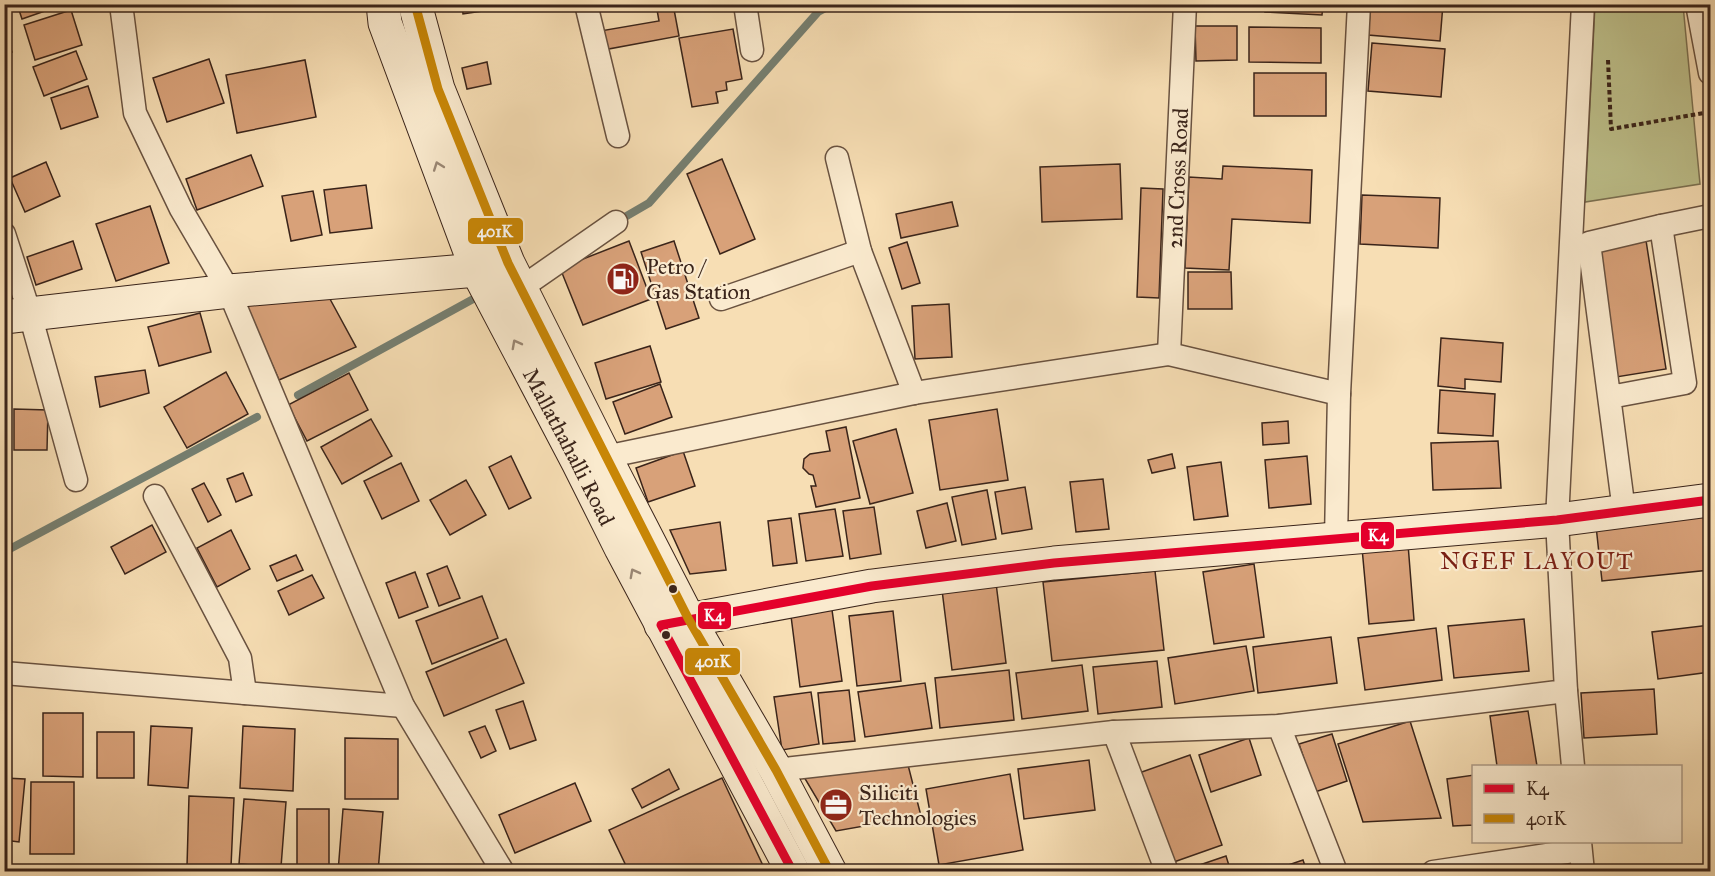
<svg xmlns="http://www.w3.org/2000/svg" width="1715" height="876" viewBox="0 0 1715 876" font-family="'IM FELL Great Primer',serif">
<style>
.green{fill:#bec18c;stroke:#7c7253;stroke-width:1.5}
.lines{fill:none;stroke-linecap:round;stroke-linejoin:round}
.stream{stroke:#757f71;stroke-width:8}
.building{fill:#d8a179;stroke:#3a241a;stroke-width:1.5}
.street-casing{stroke:#695240;stroke-width:25}
.secondary-casing{stroke:#3a241a;stroke-width:35}
.path{stroke:#3a241a;stroke-width:4;stroke-dasharray:4.5 3;stroke-linecap:butt}
.street{stroke:#faeace;stroke-width:22}
.secondary{stroke:#faeace;stroke-width:33}
.bus-1-casing{stroke:#faeace;stroke-width:14}
.bus-2-casing{stroke:#faeace;stroke-width:14}
.bus-1{stroke:#e4002b;stroke-width:9}
.bus-2{stroke:#c88606;stroke-width:9}
.oneway{stroke:#9a8774}
.bus-dot{fill:#3a241a;stroke:#faeace;stroke-width:2}
.labels{text-anchor:middle;dominant-baseline:central;stroke-width:4.5;stroke-linejoin:round;paint-order:stroke}
.street-label{font-size:22px;fill:#3a241a;stroke:#faeace}
.poi-label{font-size:22px;fill:#3a241a;stroke:#faeace;text-anchor:start}
.neighbourhood-label{font-size:24px;letter-spacing:1.5px;fill:#7a1f14;stroke:#faeace}
.line-badge{stroke:#faeace;stroke-width:2}
.badge-label{font-size:16px;text-anchor:middle;font-weight:bold;fill:#fff}
</style>
<rect width="100%" height="100%" fill="#f7deb4"/>
<filter id="stains"><feTurbulence type="fractalNoise" baseFrequency=".00333" numOctaves="4"/><feColorMatrix values="0 0 0 0 .2 0 0 0 0 .09 0 0 0 0 .02 0 0 0 .5 -.17"/></filter>
<radialGradient id="worn" r=".72"><stop offset=".6" stop-color="#630" stop-opacity="0"/><stop offset="1" stop-color="#630" stop-opacity=".3"/></radialGradient>
<!-- green -->
<polygon class="green" points="1595,5 1683,5 1700,184 1585,202"/>
<g class="lines">
<!-- stream -->
<g class="stream">
<polyline points="618,221 649,203 818,12 833,4"/>
<polyline points="298,395 475,298"/>
<polyline points="4,552 257,417"/>
</g>
</g>
<!-- building -->
<g class="building">
<polygon points="17,4 65,4 22,19"/>
<polygon points="462,4 530,4 463,14"/>
<polygon points="656,4 673,4 679,36 603,50 600,31 659,21"/>
<polygon points="1266,4 1323,4 1322,15 1265,12"/>
<polygon points="1371,4 1443,4 1440,41 1368,35"/>
<polygon points="71,10 82,45 35,60 24,25"/>
<polygon points="1195,26 1237,26 1237,60 1196,61"/>
<polygon points="1249,27 1321,28 1321,63 1249,62"/>
<polygon points="733,29 742,79 726,82 727,90 716,92 718,103 692,107 679,38"/>
<polygon points="4,30 12,52 4,55"/>
<polygon points="1372,43 1445,49 1441,97 1368,91"/>
<polygon points="76,51 87,79 44,96 33,67"/>
<polygon points="209,59 224,103 167,122 153,78"/>
<polygon points="305,60 316,117 237,133 226,75"/>
<polygon points="487,62 491,84 467,89 462,68"/>
<rect x="1254" y="73" width="72" height="43"/>
<polygon points="88,86 98,117 61,129 51,98"/>
<polygon points="251,155 263,186 197,210 186,179"/>
<polygon points="722,159 755,239 720,254 687,174"/>
<polygon points="46,162 60,196 25,212 10,178"/>
<polygon points="1120,164 1122,219 1042,222 1040,167"/>
<polygon points="1223,166 1312,170 1310,223 1232,219 1229,270 1185,268 1189,177 1222,179"/>
<polygon points="366,185 372,228 330,233 324,190"/>
<polygon points="1141,188 1163,189 1159,298 1137,297"/>
<polygon points="313,191 322,235 291,241 282,196"/>
<polygon points="1362,195 1440,198 1438,248 1360,244"/>
<polygon points="952,202 958,226 901,238 896,214"/>
<polygon points="150,206 169,263 116,281 96,224"/>
<polygon points="1645,234 1666,369 1610,378 1589,243"/>
<polygon points="73,241 82,269 36,285 27,257"/>
<polygon points="629,241 651,299 583,325 560,268"/>
<polygon points="674,241 699,318 666,329 641,252"/>
<polygon points="907,242 920,283 902,289 889,248"/>
<polygon points="1188,272 1231,272 1232,309 1188,309"/>
<polygon points="324,288 356,347 279,380 246,306"/>
<polygon points="949,304 952,357 915,359 912,306"/>
<polygon points="200,313 211,352 159,366 148,327"/>
<polygon points="1441,338 1503,343 1501,382 1465,379 1465,389 1438,386"/>
<polygon points="650,346 661,382 606,399 595,363"/>
<polygon points="145,370 149,393 100,407 95,377"/>
<polygon points="226,372 248,414 187,448 164,407"/>
<polygon points="349,373 368,410 307,441 288,405"/>
<polygon points="660,384 672,417 625,434 613,402"/>
<polygon points="1440,390 1495,394 1493,436 1438,433"/>
<polygon points="14,409 48,410 47,450 14,450"/>
<polygon points="997,409 1008,480 940,490 929,420"/>
<polygon points="371,419 392,456 342,484 321,447"/>
<polygon points="1288,421 1289,443 1263,445 1262,423"/>
<polygon points="846,427 860,498 816,507 811,486 816,486 813,475 809,474 803,468 804,459 810,454 830,451 826,431"/>
<polygon points="896,429 913,493 870,504 853,441"/>
<polygon points="1498,441 1501,488 1433,490 1431,443"/>
<polygon points="683,451 695,486 648,502 636,468"/>
<polygon points="1172,454 1175,468 1152,473 1148,460"/>
<polygon points="511,456 531,498 509,509 489,467"/>
<polygon points="1307,456 1311,504 1269,508 1265,460"/>
<polygon points="1221,462 1228,516 1194,520 1187,467"/>
<polygon points="401,463 419,501 382,519 364,481"/>
<polygon points="243,473 252,495 236,502 227,479"/>
<polygon points="1103,479 1109,529 1076,532 1070,482"/>
<polygon points="466,480 486,515 450,535 430,500"/>
<polygon points="204,483 221,515 208,522 192,489"/>
<polygon points="1025,487 1032,529 1002,534 995,492"/>
<polygon points="987,490 996,539 962,545 952,497"/>
<polygon points="947,503 956,541 926,548 917,511"/>
<polygon points="874,507 881,554 850,559 843,511"/>
<polygon points="835,509 843,556 806,561 799,514"/>
<polygon points="1710,513 1710,570 1602,581 1596,526"/>
<polygon points="791,518 797,563 773,566 768,521"/>
<polygon points="720,522 726,570 690,574 670,530"/>
<polygon points="152,525 166,552 125,574 111,547"/>
<polygon points="231,530 250,569 217,587 197,548"/>
<polygon points="1408,544 1414,620 1369,624 1362,548"/>
<polygon points="296,555 303,570 277,581 270,566"/>
<polygon points="1254,564 1264,637 1214,644 1203,572"/>
<polygon points="447,566 460,598 439,606 427,574"/>
<polygon points="1155,571 1164,650 1052,661 1043,582"/>
<polygon points="415,572 428,607 399,618 386,583"/>
<polygon points="312,575 324,598 289,615 278,591"/>
<polygon points="996,583 1006,663 952,670 942,590"/>
<polygon points="482,596 498,638 432,664 416,621"/>
<polygon points="832,610 842,681 800,687 791,616"/>
<polygon points="893,611 901,681 857,686 849,616"/>
<polygon points="1524,619 1529,671 1454,678 1448,626"/>
<polygon points="1710,625 1710,672 1658,679 1652,632"/>
<polygon points="1436,628 1442,680 1365,690 1358,638"/>
<polygon points="1331,637 1337,683 1258,693 1253,647"/>
<polygon points="506,639 524,683 444,716 426,672"/>
<polygon points="1246,646 1254,691 1175,704 1168,658"/>
<polygon points="1157,661 1162,707 1098,714 1093,667"/>
<polygon points="1082,665 1088,711 1022,719 1016,673"/>
<polygon points="1009,670 1014,720 940,728 935,678"/>
<polygon points="925,683 932,728 865,737 858,692"/>
<polygon points="1654,689 1657,734 1584,738 1581,693"/>
<polygon points="849,690 855,741 823,744 818,693"/>
<polygon points="811,692 819,744 782,750 774,697"/>
<polygon points="523,701 536,740 510,749 496,710"/>
<polygon points="1528,711 1537,766 1497,766 1490,716"/>
<polygon points="43,713 83,713 83,777 43,776"/>
<polygon points="1410,721 1441,818 1363,822 1338,744"/>
<polygon points="151,726 192,728 188,788 148,785"/>
<polygon points="243,726 295,729 293,791 240,788"/>
<polygon points="485,726 496,751 481,758 469,732"/>
<rect x="97" y="732" width="37" height="46"/>
<polygon points="1332,734 1347,781 1315,792 1299,744"/>
<polygon points="345,738 398,739 398,799 345,799"/>
<polygon points="1249,738 1261,775 1211,792 1199,755"/>
<polygon points="1190,755 1222,845 1171,863 1139,773"/>
<polygon points="1089,760 1095,810 1024,819 1018,769"/>
<polygon points="907,761 921,816 836,831 801,772"/>
<polygon points="669,769 679,789 642,808 632,789"/>
<polygon points="1010,774 1023,850 939,865 926,789"/>
<polygon points="1474,775 1474,825 1453,826 1447,779"/>
<polygon points="4,778 25,779 19,842 4,840"/>
<polygon points="722,778 766,872 629,872 609,830"/>
<polygon points="31,782 74,782 74,854 30,854"/>
<polygon points="575,783 591,821 515,853 499,815"/>
<polygon points="189,796 234,798 231,867 187,866"/>
<polygon points="244,799 286,802 281,867 239,864"/>
<polygon points="297,809 329,809 329,872 297,871"/>
<polygon points="343,809 383,812 378,872 338,872"/>
<polygon points="1226,856 1231,872 1182,871"/>
<polygon points="1303,860 1307,872 1268,872"/>
</g>
<g class="lines">
<defs>
<g id="street">
<polyline points="121,4 135,113 181,209 229,291 403,706 503,872"/>
<polyline points="586,4 618,136"/>
<polyline points="745,4 752,50"/>
<polyline points="1697,4 1710,73"/>
<polyline points="837,158 860,251 914,393"/>
<polyline points="1661,226 1710,216"/>
<polyline points="4,234 30,314 76,480"/>
<polyline points="521,288 616,222"/>
<polyline points="721,299 860,251"/>
<path id="s1" d="M1169,354L1185,4"/>
<polyline points="1610,397 1685,383 1661,226 1589,243 1624,511"/>
<polyline points="605,457 914,393 1169,354 1339,394"/>
<polyline points="155,496 240,658 245,693"/>
<polyline points="1336,539 1339,394 1359,4"/>
<polyline points="4,673 403,706"/>
<polyline points="1566,691 1573,766"/>
<polyline points="1279,726 1336,872"/>
<polyline points="1114,732 1279,726 1566,691 1557,520 1583,4"/>
<polyline points="776,770 1114,732 1167,872"/>
<polyline points="1580,842 1583,872"/>
<polyline points="1433,872 1580,850"/>
</g>
<g id="secondary">
<path id="s2" d="M383,4L385,23L477,270L578,462L621,548L793,872"/>
<polyline points="415,4 438,89 508,263 605,457 689,620 776,770 830,872"/>
<polyline points="4,317 229,291 477,270 498,265"/>
<polyline points="661,625 872,586 1054,563 1557,520 1710,500"/>
</g>
</defs>
<!-- street casing -->
<use href="#street" class="street-casing"/>
<!-- secondary casing -->
<use href="#secondary" class="secondary-casing"/>
<!-- path -->
<polyline class="path" points="1608,60 1611,129 1710,112"/>
<!-- street -->
<use href="#street" class="street"/>
<!-- secondary -->
<use href="#secondary" class="secondary"/>
<defs>
<polyline id="bus-1" points="793,872 661,625 872,586 1054,563 1557,520 1710,500"/>
<polyline id="bus-2" points="415,4 438,89 508,263 689,620 776,770 830,872"/>
</defs>
<!-- bus-1 casing -->
<use href="#bus-1" class="bus-1-casing"/>
<!-- bus-2 casing -->
<use href="#bus-2" class="bus-2-casing"/>
<!-- bus-1 -->
<use href="#bus-1" class="bus-1"/>
<!-- bus-2 -->
<use href="#bus-2" class="bus-2"/>
</g>
<!-- one-way arrows -->
<defs><path id="oneway-chevron" d="M-2-3.5L2.5 0L-2 3.5" fill="none" stroke-width="1.6" stroke-linecap="round" stroke-linejoin="round" transform="scale(1.5)"/></defs>
<g class="oneway">
<use href="#oneway-chevron" transform="translate(438 166) rotate(-110)"/>
<use href="#oneway-chevron" transform="translate(516 344) rotate(-118)"/>
<use href="#oneway-chevron" transform="translate(634 573) rotate(-118)"/>
</g>
<!-- icons -->
<defs>
<symbol id="fuel-disc" viewBox="-11 -11 22 22"><circle r="9.5" fill="#8f2418" stroke="#faeace"/><path d="M-5.5-6h7V0h2V4h1.3V-2.5L3-4.5l.8-.8L6-3V5H2.5V1h-1V6h-7ZM-4.2-4.7v3.2H.2V-4.7Z" fill="#fff"/></symbol>
<symbol id="office-disc" viewBox="-11 -11 22 22"><circle r="9.5" fill="#8f2418" stroke="#faeace"/><path d="M-6-3h4V-5.5h4V-3h4V5H-6ZM-1-4.5V-3h2v-1.5ZM-6 0V1H6V0Z" fill="#fff"/></symbol>
</defs>
<g fill-rule="evenodd">
<use href="#fuel-disc" x="604" y="260" width="38" height="38"/>
<use href="#office-disc" x="817" y="786" width="38" height="38"/>
</g>
<!-- markers -->
<g class="bus-dot">
<circle cx="673" cy="589" r="5"/>
<circle cx="666" cy="635" r="5"/>
</g>
<g class="labels">
<!-- street labels -->
<g class="street-label">
<text stroke="none"><textPath href="#s1" startOffset="176">2nd Cross Road</textPath></text>
<text stroke="none"><textPath href="#s2" startOffset="482">Mallathahalli Road</textPath></text>
</g>
<!-- poi labels -->
<g class="poi-label">
<text x="646" y="266">Petro /<tspan x="646" dy="25">Gas Station</tspan></text>
<text x="859" y="792">Siliciti<tspan x="859" dy="25">Technologies</tspan></text>
</g>
<!-- neighbourhood labels -->
<g class="neighbourhood-label">
<text x="1537" y="561">NGEF LAYOUT</text>
</g>
</g>
<g class="line-badge">
<rect x="467" y="217" width="57" height="28" rx="6" fill="#c88606"/>
<rect x="1360" y="521" width="35" height="29" rx="6" fill="#e4002b"/>
<rect x="697" y="601" width="35" height="29" rx="6" fill="#e4002b"/>
<rect x="684" y="647" width="57" height="29" rx="6" fill="#c88606"/>
</g>
<g class="badge-label">
<text x="495" y="237">401K</text>
<text x="1378" y="541">K4</text>
<text x="714" y="621">K4</text>
<text x="713" y="667">401K</text>
</g>
<!-- margin -->
<rect width="1715" height="876" fill="none" stroke="#f7deb4" stroke-width="24"/>
<rect x="6" y="6" width="1703" height="864" fill="none" stroke="#3a241a" stroke-width="3"/>
<rect x="12" y="12" width="1691" height="852" fill="none" stroke="#3a241a" stroke-width="1.5"/>
<!-- legend -->
<rect x="1472" y="765" width="210" height="78" fill="#faeace" stroke="#ad9b86" stroke-width="1.5"/>
<rect x="1484" y="784" width="30" height="9" fill="#e4002b" stroke="#ad9b86" stroke-width="1.5"/>
<text x="1526" y="795" font-size="18" fill="#3a241a">K4</text>
<rect x="1484" y="814" width="30" height="9" fill="#c88606" stroke="#ad9b86" stroke-width="1.5"/>
<text x="1526" y="825" font-size="18" fill="#3a241a">401K</text>
<rect width="100%" height="100%" filter="url(#stains)"/>
<rect width="100%" height="100%" fill="url(#worn)"/>
</svg>
